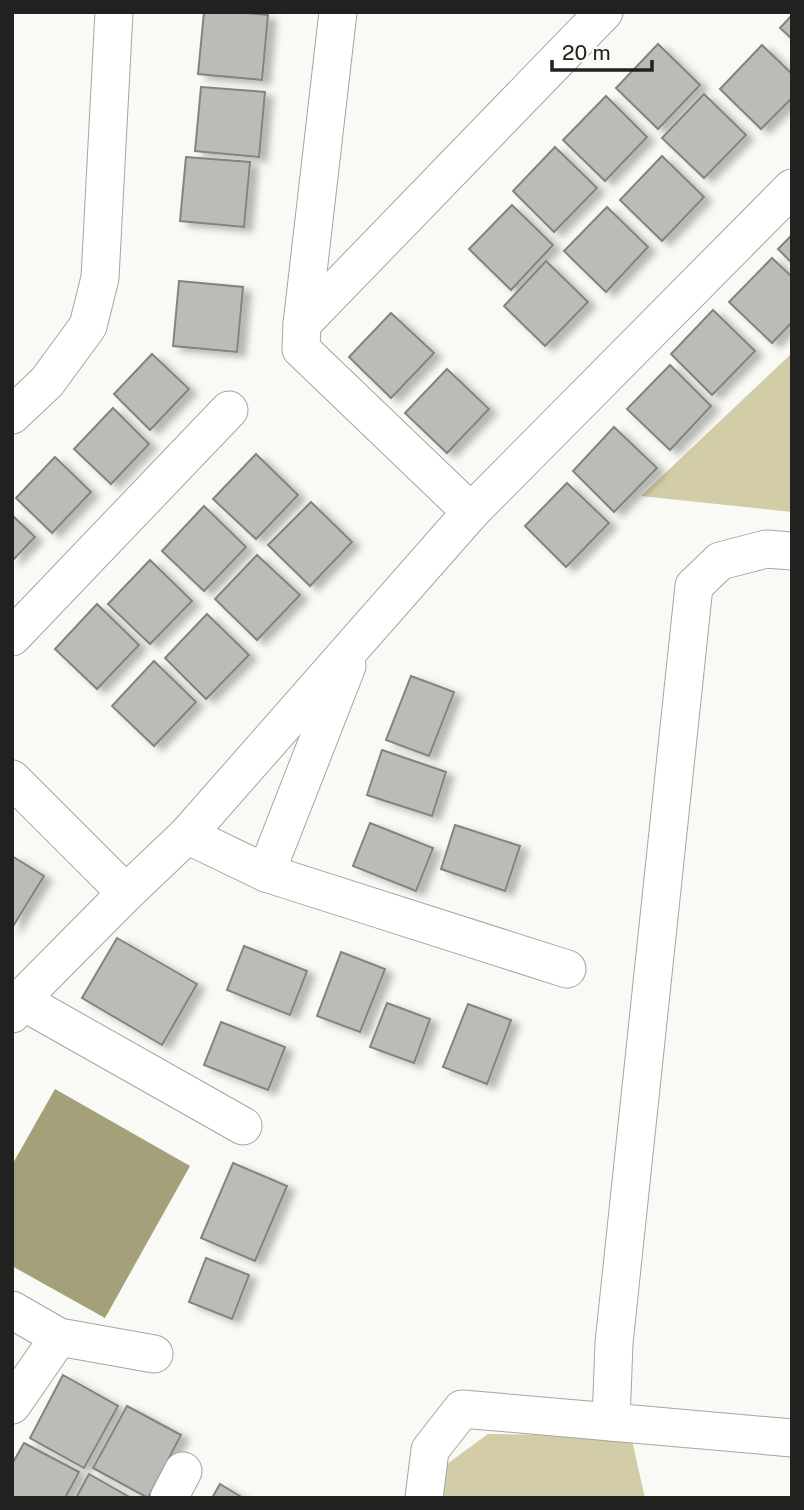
<svg xmlns="http://www.w3.org/2000/svg" width="804" height="1510" viewBox="0 0 804 1510" font-family="'Public Sans',sans-serif">
<style>
.green{fill:#d2cda6}
.water{fill:#a4a079}
.building{fill:#bbbbb7;stroke:#83837f;stroke-width:2;filter:url(#shadow)}
.lines{fill:none;stroke-linecap:round;stroke-linejoin:round}
.minor-casing{stroke:#a6a5a1;stroke-width:39}
.minor{stroke:#fff;stroke-width:37}
</style>
<defs>
<filter id="shadow"><feDropShadow dx="8" dy="4.5" stdDeviation="3.5" flood-color="#0004"/></filter>
</defs>
<rect width="100%" height="100%" fill="#f9f9f5"/>
<!-- green -->
<g class="green">
<polygon points="792,353 792,512 641,496"/>
<polygon points="488,1434 631,1436 645,1498 443,1498 447,1464"/>
</g>
<!-- water -->
<polygon class="water" points="55,1089 190,1166 105,1318 12,1266 12,1165"/>
<!-- building -->
<g class="building">
<polygon points="204,12 237,12 268,15 262,80 198,74"/>
<polygon points="792,15 792,39 780,28"/>
<polygon points="658,44 700,85 658,129 616,88"/>
<polygon points="762,45 792,74 792,98 761,129 720,89"/>
<polygon points="201,87 265,92 259,157 195,151"/>
<polygon points="704,94 746,135 704,178 662,138"/>
<polygon points="606,96 647,137 605,181 563,140"/>
<polygon points="555,147 597,188 554,232 513,191"/>
<polygon points="662,156 704,197 662,241 620,200"/>
<polygon points="186,157 250,162 244,227 180,221"/>
<polygon points="512,205 553,245 511,290 469,249"/>
<polygon points="607,207 648,247 606,292 564,251"/>
<polygon points="792,235 792,263 778,249"/>
<polygon points="772,258 792,277 792,322 772,343 729,302"/>
<polygon points="546,261 588,302 545,346 504,306"/>
<polygon points="179,281 243,287 237,352 173,346"/>
<polygon points="713,310 755,351 712,395 671,354"/>
<polygon points="391,313 434,353 391,398 349,357"/>
<polygon points="152,354 189,389 150,430 114,394"/>
<polygon points="670,365 711,406 670,450 627,409"/>
<polygon points="447,369 489,409 447,453 405,413"/>
<polygon points="113,408 149,444 111,484 74,449"/>
<polygon points="614,427 657,468 614,512 573,471"/>
<polygon points="256,454 298,495 256,539 213,499"/>
<polygon points="55,457 91,492 52,533 16,498"/>
<polygon points="567,483 609,523 566,567 525,526"/>
<polygon points="311,502 352,542 310,586 268,545"/>
<polygon points="204,506 246,547 204,591 162,551"/>
<polygon points="12,515 35,537 12,561"/>
<polygon points="257,555 300,595 257,640 215,599"/>
<polygon points="150,560 192,601 150,644 108,604"/>
<polygon points="97,604 139,645 97,689 55,649"/>
<polygon points="207,614 249,655 206,699 165,658"/>
<polygon points="154,661 196,702 154,746 112,706"/>
<polygon points="411,676 454,692 429,756 386,740"/>
<polygon points="382,750 446,772 432,816 367,795"/>
<polygon points="370,823 433,848 416,891 353,866"/>
<polygon points="455,825 520,846 505,891 441,869"/>
<polygon points="12,856 44,876 12,928"/>
<polygon points="117,938 197,984 162,1045 82,998"/>
<polygon points="244,946 307,971 290,1015 227,990"/>
<polygon points="341,952 385,969 360,1032 317,1016"/>
<polygon points="387,1003 430,1019 414,1063 370,1047"/>
<polygon points="468,1004 511,1020 487,1084 443,1067"/>
<polygon points="221,1022 285,1047 268,1090 204,1065"/>
<polygon points="233,1163 287,1186 255,1261 201,1238"/>
<polygon points="206,1258 249,1275 232,1319 189,1302"/>
<polygon points="63,1375 118,1406 84,1468 30,1438"/>
<polygon points="127,1406 181,1435 148,1498 93,1468"/>
<polygon points="24,1443 79,1472 65,1498 12,1498 12,1464"/>
<polygon points="89,1474 131,1498 76,1498"/>
<polygon points="220,1484 243,1498 212,1498"/>
</g>
<g class="lines">
<defs>
<g id="minor">
<polyline points="338,12 302,324 301,349 471,512"/>
<polyline points="302,324 604,12"/>
<polyline points="12,415 47,382 88,326 100,278 114,12"/>
<polyline points="792,551 766,549 720,561 694,586 614,1343 611,1422 792,1438"/>
<polyline points="12,637 229,410"/>
<polyline points="12,779 126,893"/>
<polyline points="187,835 266,873 567,969"/>
<polyline points="266,873 347,666"/>
<polyline points="20,1000 243,1126"/>
<polyline points="12,1014 20,1000 126,893 187,835 471,512 792,188"/>
<polyline points="12,1310 59,1337 154,1354"/>
<polyline points="12,1405 59,1337"/>
<polyline points="169,1498 183,1471"/>
<polyline points="424,1498 430,1450 462,1409 611,1422"/>
</g>
</defs>
<!-- minor casing -->
<use href="#minor" class="minor-casing"/>
<!-- minor -->
<use href="#minor" class="minor"/>
</g>
<!-- border -->
<rect width="804" height="1510" fill="none" stroke="#212120" stroke-width="28"/>
<!-- scale -->
<path d="M552 60v10h100v-10" fill="none" stroke="#212120" stroke-width="3.5"/>
<text x="562" y="60" font-size="21" fill="#212120" stroke="#f9f9f5" stroke-width="5" paint-order="stroke">20 m</text>
</svg>
